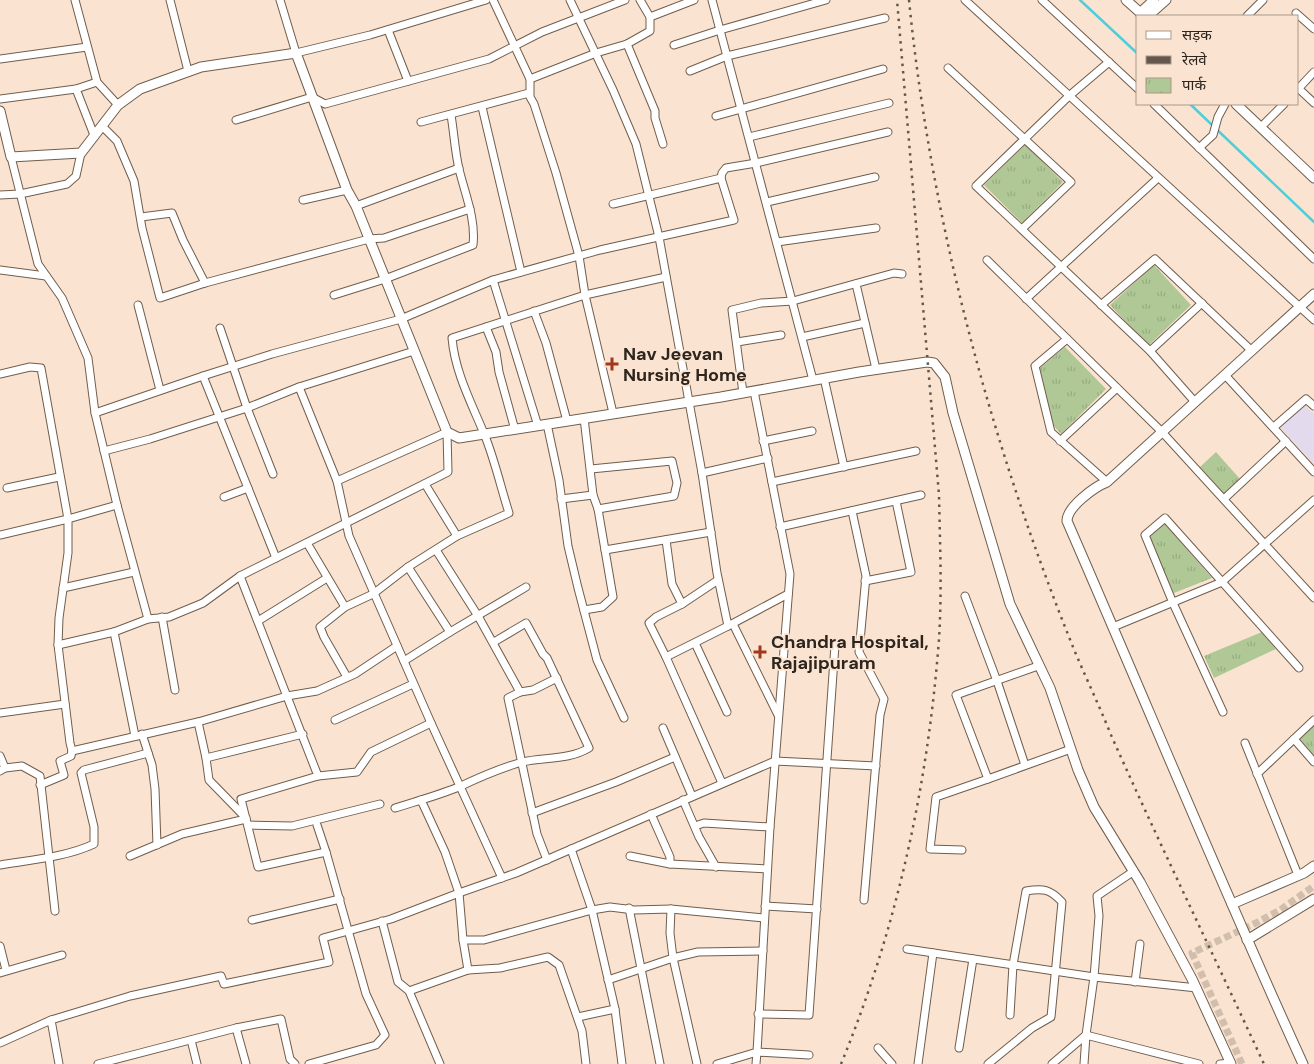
<svg xmlns="http://www.w3.org/2000/svg" width="1314" height="1064" viewBox="0 0 1314 1064" font-family="'DM Sans','Noto Sans Devanagari',sans-serif">
<style>
.education{fill:#e3daee}
.park{fill:url(#park-tufts)}
.lines{fill:none;stroke-linecap:round;stroke-linejoin:round}
.stream{stroke:#4dced9;stroke-width:2.5}
.minor-tunnel{stroke:#d1bead;stroke-width:7;stroke-dasharray:7 3.5;stroke-linecap:butt}
.minor-casing{stroke:#705d4d;stroke-width:9}
.tertiary-casing{stroke:#705d4d;stroke-width:11}
.minor{stroke:#fff;stroke-width:7}
.tertiary{stroke:#fff;stroke-width:9}
.rail{stroke:#64584e;stroke-width:2.5;stroke-dasharray:2.5 5;stroke-linecap:butt}
.poi-dot{fill:#a0381d;stroke:#fae4d1;stroke-width:2}
.labels{text-anchor:middle;dominant-baseline:central;stroke-width:4;stroke-linejoin:round;paint-order:stroke}
.poi-label{font-size:18px;font-weight:bold;fill:#2d251e;stroke:#fae4d1;text-anchor:start}
</style>
<defs>
<pattern id="park-tufts" width="24" height="20" patternUnits="userSpaceOnUse" patternTransform="scale(1.25)"><rect width="24" height="20" fill="#afc896"/><path d="M3 7l-1-3M5 7V3M7 7l1-3M15 17l-1-3M17 17v-4M19 17l1-3" fill="none" stroke="#97ac81"/></pattern>
</defs>
<rect width="100%" height="100%" fill="#fae4d1"/>
<!-- education -->
<polygon class="education" points="1304,405 1314,414 1314,464 1280,427"/>
<!-- park -->
<g class="park">
<polygon points="1025,144 1063,182 1022,223 984,185"/>
<polygon points="1154,265 1191,305 1148,346 1110,305"/>
<polygon points="1065,347 1106,389 1061,434 1052,424 1040,368"/>
<polygon points="1216,452 1240,479 1224,494 1200,467"/>
<polygon points="1164,523 1212,578 1174,593 1148,536"/>
<polygon points="1262,632 1276,649 1214,678 1204,656"/>
<polygon points="1314,725 1314,756 1300,739"/>
</g>
<g class="lines">
<!-- stream -->
<g class="stream">
<polyline points="1080,0 1138,54"/>
<polyline points="1190,104 1314,222"/>
</g>
<!-- minor-tunnel -->
<polyline class="minor-tunnel" points="1242,1064 1192,953 1256,923 1280,910 1314,886"/>
<defs>
<g id="minor">
<polyline points="75,0 97,82 118,105"/>
<polyline points="170,0 188,71"/>
<polyline points="280,0 296,53 370,35 486,0"/>
<polyline points="493,0 530,79 530,97 534,104 556,173 579,256 585,295 613,413"/>
<polyline points="570,0 613,90 636,144 659,237 702,473 717,573 728,626 788,594"/>
<polyline points="712,0 813,380"/>
<polyline points="965,0 1314,320"/>
<polyline points="1042,0 1138,89"/>
<polyline points="1296,13 1314,29"/>
<polyline points="1247,16 1263,0"/>
<polyline points="650,17 694,0"/>
<polyline points="388,30 408,81"/>
<polyline points="627,44 655,111 655,118 663,144"/>
<polyline points="674,45 720,30 826,0"/>
<polyline points="0,59 87,47"/>
<polyline points="1109,62 1069,96 976,186 1150,351 1195,402"/>
<polyline points="948,68 1071,182 1022,229"/>
<polyline points="690,71 727,56 885,18"/>
<polyline points="530,79 596,53 627,44 650,31 650,17 640,0"/>
<polyline points="1298,88 1314,103"/>
<polyline points="76,89 94,135"/>
<polyline points="1298,89 1314,72"/>
<polyline points="0,99 76,89 97,82"/>
<polyline points="1154,104 1314,259"/>
<polyline points="482,107 521,272"/>
<polyline points="716,116 883,69"/>
<polyline points="236,120 312,97 325,104 489,59 542,32 625,0"/>
<polyline points="421,122 529,93"/>
<polyline points="102,126 117,141 134,181 142,228 160,298 205,283 369,239 384,238 470,209"/>
<polyline points="1261,127 1284,104"/>
<polyline points="749,137 889,103"/>
<polyline points="1199,148 1213,135 1218,117 1225,104"/>
<polyline points="11,157 38,264 62,298 88,358 95,413"/>
<polyline points="0,195 20,194 67,184 76,176 81,153"/>
<polyline points="303,200 347,190"/>
<polyline points="767,202 875,177"/>
<polyline points="613,204 721,178"/>
<polyline points="356,206 459,168"/>
<polyline points="141,217 172,213 183,240 205,283"/>
<polyline points="777,242 876,228"/>
<polyline points="987,260 1162,432 1314,598"/>
<polyline points="0,270 46,276"/>
<polyline points="493,280 538,426"/>
<polyline points="856,284 876,369"/>
<path d="M334,295L385,279L473,245C476,219 465,194 459,169C455,152 454,133 451,115"/>
<polyline points="1026,299 1158,178"/>
<polyline points="138,305 160,390"/>
<polyline points="1101,305 1155,259 1252,351"/>
<polyline points="534,311 546,343 567,421"/>
<polyline points="486,327 496,352 499,372 515,430"/>
<polyline points="220,328 247,408 273,474"/>
<polyline points="802,337 865,323"/>
<polyline points="1067,339 1035,366 1051,432 1107,482"/>
<polyline points="737,342 781,335"/>
<polyline points="1150,351 1202,303"/>
<polyline points="0,374 30,367 41,368 68,519 68,553 59,618 58,645 70,743 72,751 198,722 287,696 317,691 355,674 397,646"/>
<polyline points="1225,375 1314,472"/>
<polyline points="203,376 276,558"/>
<polyline points="824,378 844,467"/>
<polyline points="299,387 337,481 349,536 431,723 502,878"/>
<polyline points="743,393 732,310 761,303 793,301 894,273 902,274"/>
<polyline points="547,424 559,480 568,546 578,588 597,660 624,718"/>
<polyline points="1274,427 1306,399 1314,406"/>
<polyline points="763,441 812,431"/>
<polyline points="1060,441 1117,388"/>
<polyline points="104,451 150,439 247,408 299,387 414,351"/>
<polyline points="591,469 672,461 677,483 674,496 598,509"/>
<polyline points="702,473 768,458"/>
<polyline points="772,482 916,451"/>
<polyline points="425,484 457,536"/>
<polyline points="7,488 59,477"/>
<polyline points="224,497 248,488"/>
<polyline points="561,499 593,495"/>
<polyline points="1224,499 1286,441"/>
<polyline points="117,505 148,619 169,617 203,603 240,576"/>
<polyline points="852,511 866,576 859,652 884,699 880,715 864,900"/>
<polyline points="780,527 921,495"/>
<polyline points="0,535 68,519 117,505 95,413 203,376 272,354 401,319 493,280 600,250 734,220 721,178 722,173 726,168 756,163 888,132"/>
<polyline points="666,540 672,584 682,604"/>
<polyline points="307,543 345,607"/>
<polyline points="436,550 478,616 520,692"/>
<polyline points="605,550 711,532"/>
<polyline points="408,567 450,632"/>
<polyline points="865,581 911,572 896,501"/>
<polyline points="63,588 134,572"/>
<polyline points="965,596 997,681 1025,765"/>
<polyline points="584,610 602,607 613,597 598,509 593,495 584,418"/>
<polyline points="162,617 175,690"/>
<polyline points="258,621 327,578"/>
<polyline points="733,624 778,715"/>
<polyline points="1113,627 1222,582 1314,500"/>
<polyline points="114,632 135,736"/>
<polyline points="695,643 727,712"/>
<polyline points="58,645 114,632 148,619"/>
<polyline points="666,657 649,623 656,617 682,604 718,580"/>
<polyline points="404,661 450,632 526,587"/>
<path d="M347,677L324,637L320,627L345,607L373,594L408,567L457,536L509,513C501,488 495,461 485,436C472,404 455,373 452,338L585,295L666,277"/>
<polyline points="1223,712 1173,603 1145,535 1165,518 1299,668"/>
<polyline points="0,713 65,704"/>
<polyline points="335,720 413,684"/>
<polyline points="198,722 206,758 209,780 246,818"/>
<polyline points="663,728 692,796"/>
<polyline points="142,734 152,765 155,789 157,845"/>
<polyline points="1294,739 1314,762"/>
<polyline points="1245,743 1298,875"/>
<polyline points="0,756 5,768"/>
<polyline points="206,758 303,734"/>
<polyline points="0,771 5,768 22,766 40,776 55,911"/>
<polyline points="1257,774 1314,720"/>
<polyline points="318,776 357,772 371,752 431,723"/>
<polyline points="988,779 1071,749"/>
<polyline points="722,783 666,657 728,626"/>
<polyline points="40,785 64,775 60,761 71,756 72,751"/>
<polyline points="421,800 445,852 459,893 463,940 468,970"/>
<polyline points="683,800 699,837 716,867"/>
<path d="M395,808C417,801 440,795 461,786C480,777 501,768 522,762C544,757 569,760 589,748L547,658L543,654L526,623L494,642"/>
<polyline points="532,813 616,782 675,757"/>
<polyline points="651,814 670,857 670,864"/>
<polyline points="248,825 292,826 380,804"/>
<polyline points="317,825 326,852"/>
<polyline points="695,826 704,823 770,827"/>
<polyline points="571,849 592,910 615,1009 622,1064"/>
<polyline points="962,850 930,849 936,797 988,779 956,695 1038,666"/>
<polyline points="130,856 182,834 246,819"/>
<polyline points="630,856 670,864 767,869"/>
<polyline points="547,860 537,834 508,698 520,692 533,690 557,678"/>
<path d="M0,865C31,860 66,857 94,844V827L81,773L84,770L148,753"/>
<polyline points="765,906 817,909"/>
<polyline points="629,908 660,1064"/>
<polyline points="671,909 670,933 673,958 697,1064"/>
<polyline points="252,920 340,899"/>
<polyline points="382,921 398,982 409,991 440,1064"/>
<polyline points="463,940 484,940 592,910 610,907 634,910 671,909 764,918"/>
<polyline points="0,946 6,970"/>
<polyline points="907,949 1094,977 1099,916 1097,896 1134,871"/>
<polyline points="0,973 62,955"/>
<polyline points="608,980 673,958 698,952 763,951"/>
<polyline points="1135,982 1140,944"/>
<polyline points="409,991 468,970 500,968 548,957 559,965 582,1031 586,1064"/>
<polyline points="758,1014 809,1015 835,645 784,644"/>
<polyline points="578,1017 615,1009"/>
<polyline points="51,1020 130,996 221,976 224,984 329,962 323,938 391,919 459,893 516,873 775,761 876,766"/>
<polyline points="236,1028 246,1064"/>
<polyline points="191,1040 197,1064"/>
<polyline points="0,1043 51,1020 59,1064"/>
<polyline points="878,1048 892,1064"/>
<polyline points="959,1048 973,959"/>
<polyline points="98,1064 236,1028 281,1019 290,1059 295,1064"/>
<polyline points="309,1064 376,1045 385,1035 366,994 326,852 258,867 241,799 318,776 240,576 448,472 447,432 337,481"/>
<polyline points="717,1064 757,1052 770,827 790,574 754,391"/>
<polyline points="756,1064 757,1052 809,1055"/>
<polyline points="918,1064 933,953"/>
<path d="M988,1064L1032,1028L1051,1017L1062,902C1050,889 1043,888 1026,891L1013,965L1010,1015"/>
<polyline points="1052,1064 1086,1035 1094,977 1197,988"/>
<polyline points="1084,1064 1086,1035 1199,1064"/>
<polyline points="1220,1064 1231,1063"/>
</g>
<g id="tertiary">
<polyline points="1126,0 1144,16"/>
<polyline points="1140,13 1154,0"/>
<polyline points="1148,16 1166,0"/>
<polyline points="1236,104 1314,178"/>
<polyline points="0,111 11,157 81,153 118,105 140,89 201,67 296,53 347,190 356,206 447,432 459,438 721,397 859,372 927,362 934,363 945,377 953,413 1010,604 1050,688 1078,770 1094,807 1140,882 1192,979 1231,1064"/>
<polyline points="1232,904 1304,873 1314,866"/>
<polyline points="1247,940 1314,899"/>
<path d="M1303,1064C1221,885 1146,702 1067,521C1067,507 1094,487 1107,482L1314,294"/>
</g>
</defs>
<!-- minor casing -->
<use href="#minor" class="minor-casing"/>
<!-- tertiary casing -->
<use href="#tertiary" class="tertiary-casing"/>
<!-- minor -->
<use href="#minor" class="minor"/>
<!-- tertiary -->
<use href="#tertiary" class="tertiary"/>
<!-- rail -->
<g class="rail">
<path d="M909,0C931,221 990,441 1073,647C1085,676 1099,705 1111,735C1160,845 1213,954 1264,1064"/>
<path d="M841,1064C897,928 928,785 939,639C942,591 940,543 939,495L897,0"/>
</g>
</g>
<!-- markers -->
<g class="poi-dot">
<path d="M609.5 356.5h5v5h5v5h-5v5h-5v-5h-5v-5h5z"/>
<path d="M757.5 644.5h5v5h5v5h-5v5h-5v-5h-5v-5h5z"/>
</g>
<g class="labels">
<!-- poi labels -->
<g class="poi-label">
<text x="623" y="354">Nav Jeevan<tspan x="623" dy="21">Nursing Home</tspan></text>
<text x="771" y="642">Chandra Hospital,<tspan x="771" dy="21">Rajajipuram</tspan></text>
</g>
</g>
<!-- legend -->
<rect x="1136" y="15" width="162" height="90" fill="#fae4d1" stroke="#a89889"/>
<rect x="1146" y="31" width="25" height="8" fill="#ffffff" stroke="#a89889"/>
<text x="1182" y="40" font-size="15" fill="#2d251e">सड़क</text>
<rect x="1146" y="56" width="25" height="8" fill="#64584e" stroke="#a89889"/>
<text x="1182" y="65" font-size="15" fill="#2d251e">रेलवे</text>
<rect x="1146" y="78" width="25" height="15" fill="url(#park-tufts)" stroke="#a89889"/>
<text x="1182" y="90" font-size="15" fill="#2d251e">पार्क</text>
</svg>
